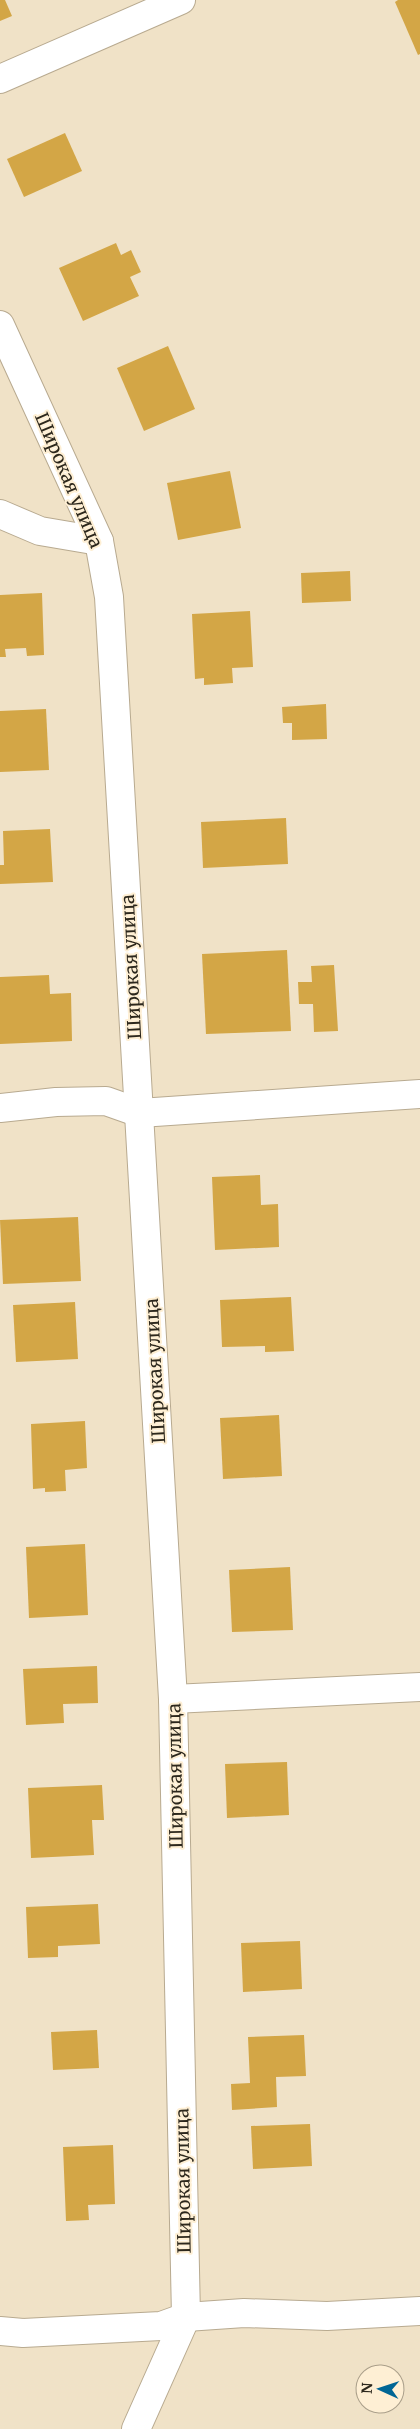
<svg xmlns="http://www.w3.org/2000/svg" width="420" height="2429" viewBox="0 0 420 2429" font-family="Merriweather,serif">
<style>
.building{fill:#d3a646}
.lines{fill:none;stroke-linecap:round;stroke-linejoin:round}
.street-casing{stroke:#b8aa90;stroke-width:30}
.street{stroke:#fff;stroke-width:28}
.labels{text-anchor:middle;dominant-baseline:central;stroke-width:4;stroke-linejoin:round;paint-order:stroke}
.street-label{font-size:18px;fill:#2c271c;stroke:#feefd4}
</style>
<rect width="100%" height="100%" fill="#f0e2c7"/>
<!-- building -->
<g class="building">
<polygon points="0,0 5,0 12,16 0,21"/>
<polygon points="398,0 420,0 420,54 418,55 395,2"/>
<polygon points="65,133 82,171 24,197 7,159"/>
<polygon points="116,243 121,255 131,250 141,272 130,277 139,296 83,321 59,268"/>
<polygon points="168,346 195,409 144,431 117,368"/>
<polygon points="230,471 241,528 178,540 167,483"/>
<polygon points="350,571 351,601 302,603 301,573"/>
<polygon points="42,593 44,655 27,656 26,648 5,649 6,657 0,657 0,595"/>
<polygon points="250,611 253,667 232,668 233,683 204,685 204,678 195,679 192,614"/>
<polygon points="326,704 327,739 292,740 292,723 283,723 282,707"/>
<polygon points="46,709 49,770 0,772 0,711"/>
<polygon points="286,818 288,864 203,868 201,822"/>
<polygon points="50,829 53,882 0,884 0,865 4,865 3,831"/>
<polygon points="287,950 291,1031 206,1034 202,954"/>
<polygon points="334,965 338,1031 314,1032 313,1004 299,1004 298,982 312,982 311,966"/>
<polygon points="49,975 50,994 71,993 72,1041 0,1044 0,977"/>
<polygon points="260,1175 261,1205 278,1204 279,1247 215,1250 212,1177"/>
<polygon points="78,1217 81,1281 3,1284 0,1220"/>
<polygon points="291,1297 294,1351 265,1352 265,1346 222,1347 220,1300"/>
<polygon points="75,1302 78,1359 16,1362 13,1305"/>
<polygon points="279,1415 282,1476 223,1479 220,1418"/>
<polygon points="85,1421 87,1468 65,1470 66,1491 45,1492 45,1488 33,1489 31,1424"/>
<polygon points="85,1544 88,1615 29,1618 26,1547"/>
<polygon points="290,1567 293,1630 232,1632 229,1570"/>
<polygon points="97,1666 98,1703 63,1704 64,1723 26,1725 23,1669"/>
<polygon points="287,1762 289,1815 227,1818 225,1764"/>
<polygon points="102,1785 104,1820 92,1820 94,1855 31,1858 28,1788"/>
<polygon points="98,1904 100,1944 58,1946 58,1957 28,1958 26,1907"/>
<polygon points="300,1941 302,1989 243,1992 241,1943"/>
<polygon points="97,2030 99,2068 53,2070 51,2032"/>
<polygon points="304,2035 306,2076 276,2077 277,2107 232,2110 231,2084 250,2083 248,2037"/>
<polygon points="310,2124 312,2166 253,2169 251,2126"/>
<polygon points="113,2145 115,2204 88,2205 89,2220 66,2221 63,2147"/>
</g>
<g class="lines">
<defs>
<g id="street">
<polyline points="0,79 181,0"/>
<polyline points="0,325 99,541 109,597 173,1699 186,2317 136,2429"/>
<polyline points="0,514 40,531 99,541"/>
<polyline points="0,1108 56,1102 106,1101 140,1113 420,1094"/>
<polyline points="173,1699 420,1687"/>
<polyline points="0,2331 23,2333 161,2326 186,2317 244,2313 327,2316 420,2311"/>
</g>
</defs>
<!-- street casing -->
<use href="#street" class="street-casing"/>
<!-- street -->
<use href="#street" class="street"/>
</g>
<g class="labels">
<!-- street labels -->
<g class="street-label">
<text transform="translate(69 480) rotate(67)">Широкая улица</text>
<text transform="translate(131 967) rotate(-93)">Широкая улица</text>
<text transform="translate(155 1371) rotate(-93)">Широкая улица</text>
<text transform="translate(175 1776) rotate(-91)">Широкая улица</text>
<text transform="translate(183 2181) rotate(-91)">Широкая улица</text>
</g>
</g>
<!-- north arrow -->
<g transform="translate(380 2389) rotate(273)"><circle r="24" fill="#feefd4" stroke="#aa9f8a"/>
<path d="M0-4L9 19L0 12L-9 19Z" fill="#006695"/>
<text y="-8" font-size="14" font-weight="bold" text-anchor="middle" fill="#2c271c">N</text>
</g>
</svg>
